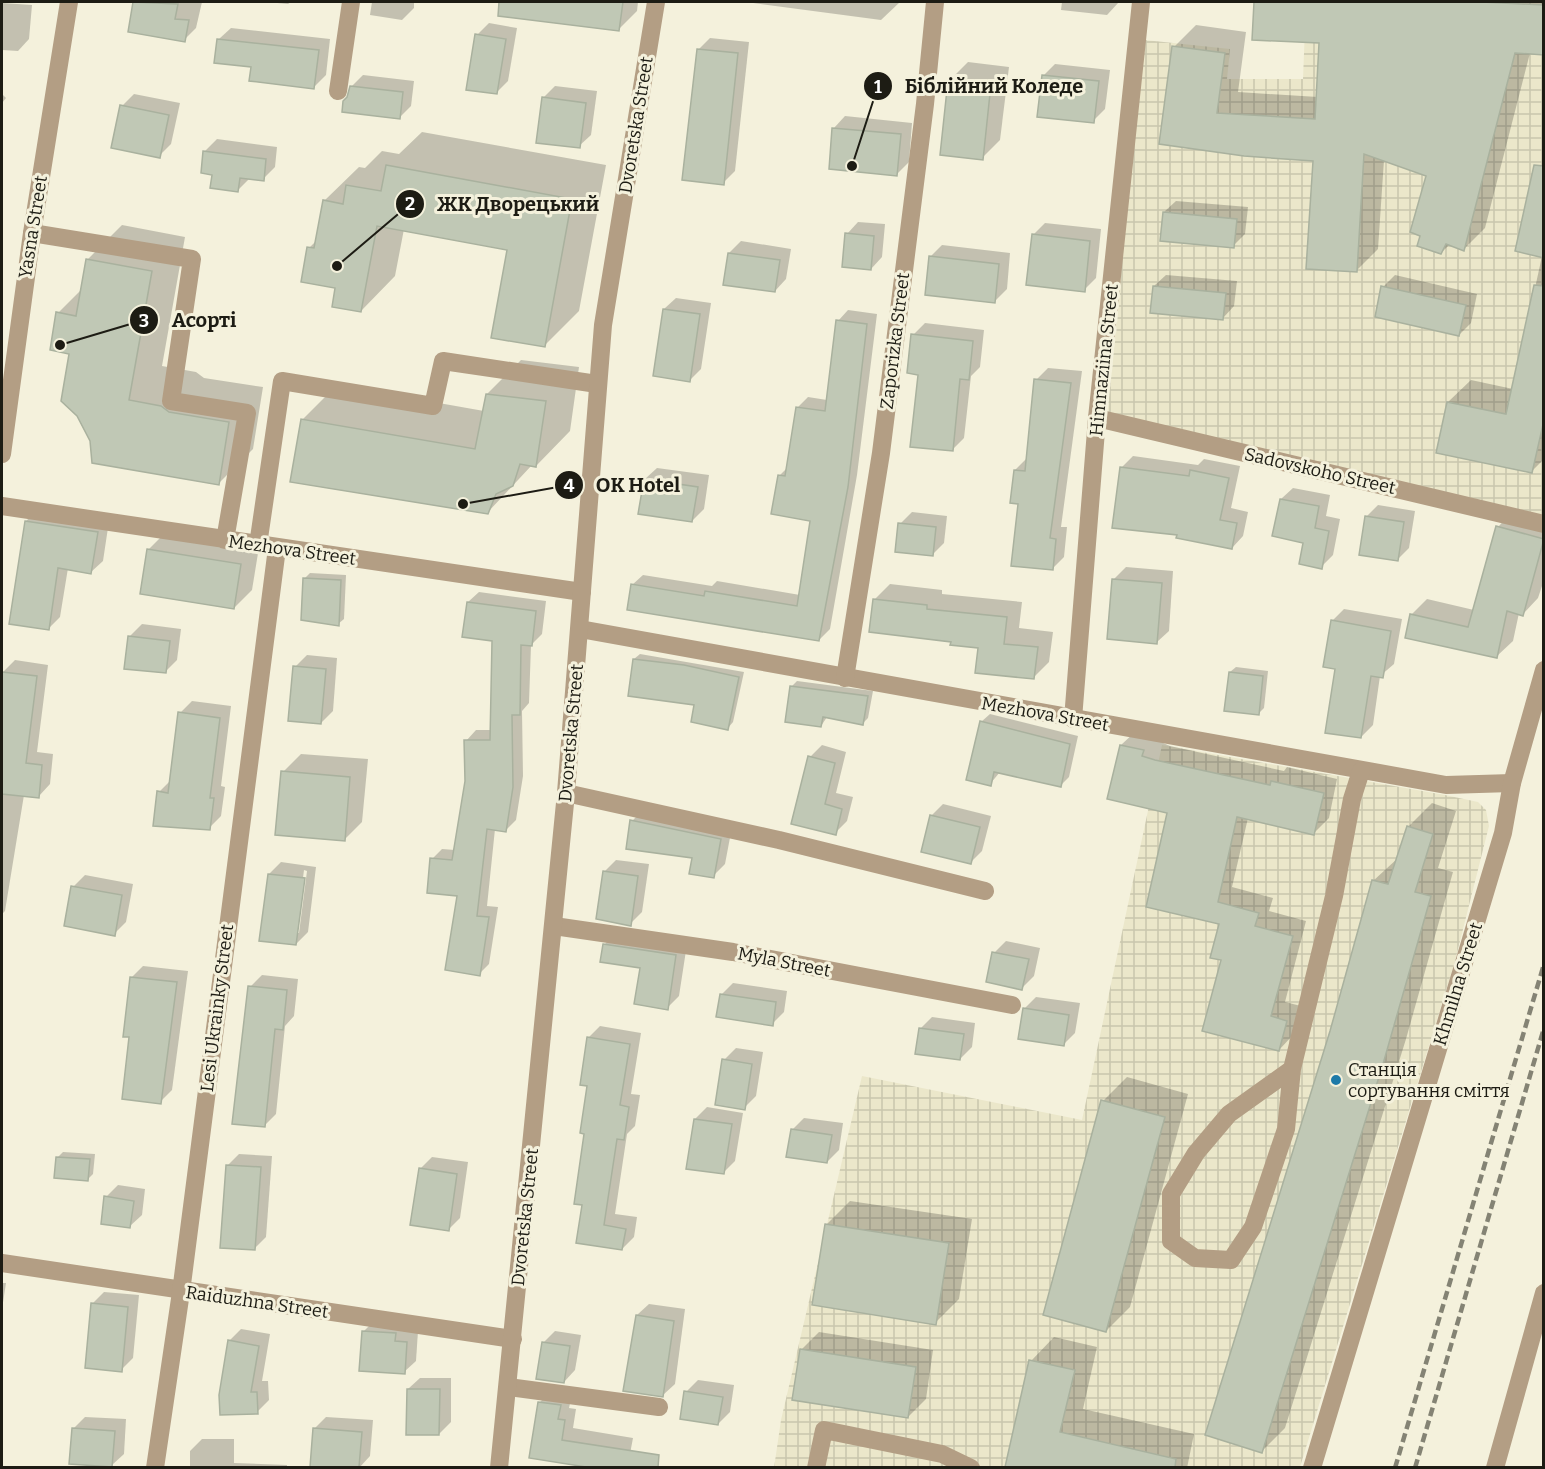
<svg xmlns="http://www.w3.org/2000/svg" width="1545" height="1469" viewBox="0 0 1545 1469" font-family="Bitter,serif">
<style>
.industrial{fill:url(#industrial-grid)}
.shadow{fill:#0003;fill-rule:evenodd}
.building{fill:#c0c8b5;stroke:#a9b19e;stroke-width:1.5}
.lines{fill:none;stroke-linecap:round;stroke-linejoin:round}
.minor{stroke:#b39e84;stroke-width:18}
.rail{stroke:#848374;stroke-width:4.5;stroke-dasharray:9 4.5;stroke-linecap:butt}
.poi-dot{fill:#1d7aa8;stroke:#f4f1dc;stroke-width:2}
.labels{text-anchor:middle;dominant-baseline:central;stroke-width:6;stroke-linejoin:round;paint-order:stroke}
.street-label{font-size:18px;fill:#1d1c14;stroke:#f4f1dc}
.poi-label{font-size:18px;fill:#1d1c14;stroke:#f4f1dc;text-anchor:start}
.leader{fill:none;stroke:#1d1c14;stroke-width:2}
.callout-dot{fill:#1d1c14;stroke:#f4f1dc;stroke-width:2}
.mark-label{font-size:18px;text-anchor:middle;font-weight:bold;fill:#fff}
.callout-label{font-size:20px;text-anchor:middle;font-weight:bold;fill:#1d1c14;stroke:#f4f1dc;stroke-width:6;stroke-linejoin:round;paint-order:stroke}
</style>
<defs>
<pattern id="industrial-grid" width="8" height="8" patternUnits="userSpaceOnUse" patternTransform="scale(1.5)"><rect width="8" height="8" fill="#ebe7ca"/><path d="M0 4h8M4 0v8" fill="none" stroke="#c9c6ad"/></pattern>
</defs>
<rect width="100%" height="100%" fill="#f4f1dc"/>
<!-- industrial -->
<g class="industrial">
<polygon points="1306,2 1543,2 1543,515 1106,412 1145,40 1230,49 1227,79 1303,79"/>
<polygon points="1162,745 1445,795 1478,802 1486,810 1489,826 1455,961 1300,1467 774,1468 781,1420 862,1076 1082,1120"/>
</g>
<!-- shadow -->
<g class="shadow">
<polygon points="134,2 202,2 196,28 184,40 130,31"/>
<polygon points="266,2 291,2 288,4"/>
<polygon points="372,2 414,2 414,8 402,20 370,15"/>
<polygon points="531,2 638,2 637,11 619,29 529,18"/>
<polygon points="746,2 900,2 881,20"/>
<polygon points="1062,2 1119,2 1107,15 1061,10"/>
<polygon points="1255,2 1544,2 1544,54 1530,53 1485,228 1463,250 1450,244 1441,253 1428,175 1384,160 1378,249 1356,271 1315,159 1244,155 1174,47 1196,25 1246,32 1238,92 1318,97 1321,42 1253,38"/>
<polygon points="2,3 32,5 29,39 18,51 2,50"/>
<polygon points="489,23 517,28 508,81 496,93 477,35"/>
<polygon points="231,28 330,39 326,75 314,87 253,66 219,39"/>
<polygon points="710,38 749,42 735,171 723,183 698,50"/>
<polygon points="968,62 1009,67 1000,140 982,158 950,80"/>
<polygon points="1055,64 1110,70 1105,109 1093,121 1043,76"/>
<polygon points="363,75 414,81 411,106 399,118 349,97 351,87"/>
<polygon points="555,86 597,91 591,135 579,146 543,98"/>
<polygon points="2,94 6,98 2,103"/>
<polygon points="134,94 180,103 171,144 159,156 122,106"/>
<polygon points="845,116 912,123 909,162 897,174 834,128"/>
<polygon points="422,132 606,165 579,311 544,346 509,248 404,229 395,276 361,311 337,287 309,248 318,239 324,201 359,167 365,168 382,151 399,154"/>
<polygon points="217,139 277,147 275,167 263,179 250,178 238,190 214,174 205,151"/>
<polygon points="1544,187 1544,459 1532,471 1448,402 1471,380 1513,389 1542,256"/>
<polygon points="1176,201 1248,207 1245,234 1233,246 1164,212"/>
<polygon points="858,222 885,224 882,257 871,269 847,234"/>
<polygon points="1045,223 1101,229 1096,278 1084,290 1033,235"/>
<polygon points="122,225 185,237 162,366 196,372 204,378 263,387 253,449 218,484 91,441 70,353 58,313 82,289 87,260"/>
<polygon points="741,241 791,249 786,279 775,291 729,253"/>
<polygon points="942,245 1010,253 1007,289 995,301 930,257"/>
<polygon points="1166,275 1237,281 1234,306 1223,318 1154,286"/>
<polygon points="1395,275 1477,294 1471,323 1459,335 1383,287"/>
<polygon points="676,298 711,303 701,369 689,381 664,309"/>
<polygon points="848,310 877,314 857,475 830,629 819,640 632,585 643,575 712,586 717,581 800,595 812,520 779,476 789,466 798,407 808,397 827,400 838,321"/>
<polygon points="925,323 984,330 980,367 971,376 964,438 952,450 919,373 913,335"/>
<polygon points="521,360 579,367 570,431 536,466 532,465 488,512 302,420 337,385 484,411 487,394"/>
<polygon points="1048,368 1082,371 1061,527 1067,527 1064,557 1052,569 1020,502 1015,470 1027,458 1036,380"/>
<polygon points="1133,456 1198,465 1204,459 1240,466 1231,508 1248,512 1243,536 1232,548 1121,468"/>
<polygon points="657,468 709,475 704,509 692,521 645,479"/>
<polygon points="1293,488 1330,495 1326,516 1340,519 1333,555 1321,567 1281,499"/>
<polygon points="1378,505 1415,511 1409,548 1397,560 1366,517"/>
<polygon points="38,510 109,521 103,561 91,572 68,568 60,617 48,629 26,521"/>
<polygon points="1513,511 1544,520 1544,580 1538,598 1523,614 1519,613 1513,641 1497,656 1411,615 1427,599 1474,610 1498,527"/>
<polygon points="912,512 947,516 944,543 933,554 900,524"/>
<polygon points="166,532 259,547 252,590 234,608 148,550"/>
<polygon points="1126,567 1173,571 1169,631 1157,642 1114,579"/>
<polygon points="310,573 346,575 344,619 338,624 304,579"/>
<polygon points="890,584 942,590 942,594 1022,602 1019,628 1053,632 1049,662 1033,678 980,647 952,640 874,600"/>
<polygon points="479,592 546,601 542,634 531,645 529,703 522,711 523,776 516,820 506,830 495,829 487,906 498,907 489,964 479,974 459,895 432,859 442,849 455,850 466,781 466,741 476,730 491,730 493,639 468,602"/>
<polygon points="1344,609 1402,619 1394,664 1380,676 1373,725 1361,737 1336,668 1332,621"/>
<polygon points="142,624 181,629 177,660 165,672 130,636"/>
<polygon points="640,654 744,672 733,722 728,728 634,659"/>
<polygon points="307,655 337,658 333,711 321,723 295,667"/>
<polygon points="15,660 48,665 37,752 53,754 50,784 39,796 24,795 5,911 2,914 2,689 3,672"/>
<polygon points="1236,667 1268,671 1264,708 1258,714 1230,672"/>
<polygon points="797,681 873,691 868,718 863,723 827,717 821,726 791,687"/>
<polygon points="192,701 231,706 221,786 225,787 221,816 209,828 159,792 171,780 180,713"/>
<polygon points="990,714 1078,736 1069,777 1060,786 1000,772 990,784 981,722"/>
<polygon points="1136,731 1170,746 1284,771 1287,767 1337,779 1329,818 1314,833 1248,818 1232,887 1273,898 1269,911 1306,921 1285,1002 1301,1006 1293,1035 1279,1050 1222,959 1221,923 1169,812 1121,745"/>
<polygon points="822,745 846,752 836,793 853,797 847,821 835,833 793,823 810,757"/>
<polygon points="301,754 368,759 362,822 344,840 283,772"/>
<polygon points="1432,803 1456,811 1438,868 1453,872 1406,1039 1285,1428 1262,1451 1331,1032 1373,881 1398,858 1408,827"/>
<polygon points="943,804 991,816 982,851 970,863 931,816"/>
<polygon points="644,809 732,827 725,864 713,876 694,857 632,821"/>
<polygon points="616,860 649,864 642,912 630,924 604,872"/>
<path d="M281,862L316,867L308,932L296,944L269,874ZM304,870L307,871L299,933H296Z"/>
<polygon points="85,875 133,884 126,922 114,934 73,887"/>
<polygon points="616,933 687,944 679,996 667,1008 642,967 604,945"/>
<polygon points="1006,941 1040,948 1034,976 1022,988 994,953"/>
<polygon points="143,966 188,971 172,1090 160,1102 131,1036 131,978"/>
<polygon points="262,975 298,979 294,1016 285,1026 276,1114 264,1126 250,987"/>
<polygon points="733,983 787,991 784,1012 772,1024 721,995"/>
<polygon points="1036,997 1080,1003 1075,1033 1064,1044 1024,1009"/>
<polygon points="932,1017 975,1023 972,1047 960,1059 920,1029"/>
<polygon points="600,1026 641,1033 631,1094 640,1095 635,1126 627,1134 615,1214 637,1217 634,1237 622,1249 583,1204 588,1038"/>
<polygon points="736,1048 763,1052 756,1096 744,1108 724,1060"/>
<polygon points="1127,1077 1188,1094 1130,1307 1106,1331 1103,1101"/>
<polygon points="707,1107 743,1113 735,1161 723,1173 695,1119"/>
<polygon points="804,1118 843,1123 839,1150 827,1162 792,1130"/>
<polygon points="63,1152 95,1154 93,1174 88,1179 58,1157"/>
<polygon points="239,1154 272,1156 266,1237 254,1249 228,1165"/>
<polygon points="432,1157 468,1162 460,1218 448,1230 420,1169"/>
<polygon points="118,1185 145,1189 142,1215 130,1226 106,1197"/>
<polygon points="850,1201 972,1219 959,1299 935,1323 826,1225"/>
<polygon points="2,1283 6,1283 2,1309"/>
<polygon points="104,1292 139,1295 133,1358 121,1370 92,1304"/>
<polygon points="649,1304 685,1309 675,1384 663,1395 637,1315"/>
<polygon points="375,1320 418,1331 416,1361 404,1372 363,1332"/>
<polygon points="241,1329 270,1334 262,1381 268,1381 269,1400 257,1412 229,1341"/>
<polygon points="555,1331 581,1335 575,1370 564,1382 543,1343"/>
<polygon points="819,1332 933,1350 926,1399 908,1417 801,1350"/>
<polygon points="1054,1337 1097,1347 1083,1409 1194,1434 1187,1468 1007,1466 1031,1361"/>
<polygon points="420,1378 451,1378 451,1422 439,1434 408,1389"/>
<polygon points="698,1380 734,1385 730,1412 718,1424 686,1392"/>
<polygon points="551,1391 572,1394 569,1408 576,1409 573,1428 633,1438 629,1459 621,1468 595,1468 531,1457 539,1403"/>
<polygon points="85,1417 126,1419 124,1454 112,1465 73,1429"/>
<polygon points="326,1417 373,1420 370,1456 359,1468 312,1465 314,1429"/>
<polygon points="202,1439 234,1439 234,1463 287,1465 287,1468 190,1468 190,1451"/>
</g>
<!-- building -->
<g class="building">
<polygon points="133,2 178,4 175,19 189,20 185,42 128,32"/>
<polygon points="499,2 623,2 619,31 498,16"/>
<polygon points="1254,2 1482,2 1544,5 1544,55 1515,53 1464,251 1446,244 1441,254 1417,246 1420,236 1410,232 1426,176 1364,154 1357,272 1306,269 1313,161 1244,156 1159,144 1172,46 1225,53 1217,113 1315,119 1319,43 1252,40"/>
<polygon points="475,34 506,39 497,94 466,90"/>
<polygon points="217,39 319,50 314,89 249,81 251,67 214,63"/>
<polygon points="697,49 738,53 724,185 682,180"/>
<polygon points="1042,75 1099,81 1094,123 1037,117"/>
<polygon points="948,80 991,84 983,160 940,155"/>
<polygon points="350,86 403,92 400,119 342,112 343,101 347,97"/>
<polygon points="542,97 586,103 580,148 536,143"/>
<polygon points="120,105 169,115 160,158 111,148"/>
<polygon points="832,128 901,134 897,176 829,169"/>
<polygon points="203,151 266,159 264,181 240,178 238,192 210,188 212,175 201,173"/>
<polygon points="386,165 572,199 545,347 491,338 507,250 377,226 361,312 332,307 335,288 301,282 307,247 314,248 323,200 343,204 346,185 381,191"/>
<polygon points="1534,165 1544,166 1544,258 1515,251"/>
<polygon points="1163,212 1237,219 1234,248 1160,241"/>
<polygon points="845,233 874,236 871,270 842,267"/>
<polygon points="1032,234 1090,241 1085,292 1026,285"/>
<polygon points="728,253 780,260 775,292 723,285"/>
<polygon points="929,256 999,264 995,303 925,295"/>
<polygon points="86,259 152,271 129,400 161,406 169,412 229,422 219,485 92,463 90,441 77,416 61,401 69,354 50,350 56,312 76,316"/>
<polygon points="1534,285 1544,286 1544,420 1532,473 1436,453 1447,402 1506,414"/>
<polygon points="1153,286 1226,293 1223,320 1150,313"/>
<polygon points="1381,286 1466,305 1459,336 1375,317"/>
<polygon points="663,309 700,314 690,382 653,376"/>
<polygon points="836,320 867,324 848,487 819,641 627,610 631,584 704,596 705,591 797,606 810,521 771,514 778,475 785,476 796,407 825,411"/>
<polygon points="911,334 973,341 969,380 960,379 953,451 910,447 918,375 907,373"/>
<polygon points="1034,379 1071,383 1050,538 1056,539 1053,570 1011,566 1018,504 1010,503 1014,470 1025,471"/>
<polygon points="486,394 546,401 536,467 520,464 513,486 496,494 488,514 290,482 301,419 475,449"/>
<polygon points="1120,467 1189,476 1190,470 1229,478 1220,520 1237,523 1232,549 1176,538 1177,535 1112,528"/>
<polygon points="644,479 698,487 692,522 638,514"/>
<polygon points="1280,499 1319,506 1315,528 1329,531 1322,569 1299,564 1303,543 1272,536"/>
<polygon points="1365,516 1404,522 1398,561 1359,555"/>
<polygon points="25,521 98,532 91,574 58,568 49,630 9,624"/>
<polygon points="898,523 936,527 933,556 895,552"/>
<polygon points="1496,526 1544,539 1523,616 1507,611 1497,658 1405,638 1410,614 1468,627"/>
<polygon points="147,549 241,564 234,609 140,594"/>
<polygon points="303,578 341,580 339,626 301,620"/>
<polygon points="1112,579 1162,583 1157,644 1107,639"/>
<polygon points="873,599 927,605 927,609 1007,617 1004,644 1038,647 1034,679 975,673 978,648 950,645 951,642 869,632"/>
<polygon points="467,602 536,611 532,646 521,645 520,715 512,715 513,787 506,832 487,829 477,916 489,917 480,976 445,970 457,896 427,893 430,858 452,860 465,781 464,740 490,740 492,641 462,637"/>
<polygon points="1331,620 1391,631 1383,678 1371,676 1361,738 1325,733 1335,669 1323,667"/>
<polygon points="128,636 170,641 166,673 124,669"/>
<polygon points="633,659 684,665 739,677 728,730 691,722 694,705 628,696"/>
<polygon points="293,666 326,669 321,724 288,721"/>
<polygon points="2,672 37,676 26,763 42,765 39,798 2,794"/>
<polygon points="1229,672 1263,676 1259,715 1224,711"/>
<polygon points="790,686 868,696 863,725 823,717 821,727 785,722"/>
<polygon points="178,712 220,718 210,798 214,798 210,830 153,826 157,791 168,793"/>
<polygon points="980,721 1070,744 1061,787 994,772 991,786 966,780"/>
<polygon points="1120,745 1144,750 1142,756 1155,760 1270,785 1271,781 1324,793 1314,835 1237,817 1218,902 1259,913 1255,926 1293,936 1271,1016 1287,1021 1279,1051 1202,1031 1221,960 1210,958 1219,924 1146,907 1167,813 1107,799"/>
<polygon points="808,756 835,763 825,804 842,809 836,835 791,824"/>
<polygon points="281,771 350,777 345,841 275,835"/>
<polygon points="930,815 980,827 971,864 921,852"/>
<polygon points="630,820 721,839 714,878 689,874 692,858 626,849"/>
<polygon points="1407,826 1433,834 1415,892 1431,896 1383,1064 1262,1453 1205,1435 1330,1031 1372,880 1388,884"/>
<polygon points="603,871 638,876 631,926 596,919"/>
<polygon points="268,874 305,878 296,945 259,941"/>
<polygon points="71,886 122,895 115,936 64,926"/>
<polygon points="603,944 676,955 668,1010 634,1004 640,968 600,962"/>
<polygon points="992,952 1029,959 1022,990 986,982"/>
<polygon points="130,977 177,982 161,1104 122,1099 129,1037 123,1037"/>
<polygon points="248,986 287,990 283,1030 275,1029 265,1127 232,1124"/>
<polygon points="720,994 776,1002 773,1026 716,1017"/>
<polygon points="1023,1008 1069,1015 1064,1046 1018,1039"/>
<polygon points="919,1028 964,1034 960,1060 915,1054"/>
<polygon points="587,1037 630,1044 620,1105 629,1107 624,1140 617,1139 604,1225 626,1229 622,1250 576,1243 582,1205 574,1204 584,1134 580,1133 587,1086 580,1085"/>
<polygon points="722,1059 752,1064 745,1110 715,1105"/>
<polygon points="1101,1100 1165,1117 1106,1332 1043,1315"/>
<polygon points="694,1119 732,1124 724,1174 686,1169"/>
<polygon points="791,1129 832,1135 827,1163 786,1157"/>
<polygon points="56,1157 90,1159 88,1181 54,1178"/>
<polygon points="226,1165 261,1167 255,1250 220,1248"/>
<polygon points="419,1168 457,1174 449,1231 410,1225"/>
<polygon points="104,1196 134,1201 130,1228 101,1224"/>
<polygon points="825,1224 949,1243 936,1325 812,1305"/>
<polygon points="91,1303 128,1307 122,1372 85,1368"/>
<polygon points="636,1315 674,1321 663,1397 623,1391"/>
<polygon points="362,1331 396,1333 395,1341 407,1342 405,1374 359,1371"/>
<polygon points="228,1340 259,1346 251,1392 257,1392 258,1414 220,1415 219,1395"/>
<polygon points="542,1342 570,1346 564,1383 536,1379"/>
<polygon points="800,1349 916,1367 908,1418 792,1400"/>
<polygon points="1029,1360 1075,1370 1060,1432 1176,1459 1175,1467 1005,1467"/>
<polygon points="407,1389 440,1389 439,1435 406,1435"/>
<polygon points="684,1391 723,1397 718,1425 680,1419"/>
<polygon points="538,1402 561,1405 558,1419 565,1420 562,1440 659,1455 658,1467 586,1467 529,1458"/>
<polygon points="72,1428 115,1431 112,1467 69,1464"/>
<polygon points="313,1428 362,1432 359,1467 310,1467"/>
</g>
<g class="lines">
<!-- minor -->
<g class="minor">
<polyline points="338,91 351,2"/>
<polyline points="32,233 192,259 171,401 247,413 225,540"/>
<polyline points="1097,418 1544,524"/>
<polyline points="2,454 32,233 69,2"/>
<polyline points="2,506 582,592"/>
<polyline points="258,545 282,381 433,406 443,361 597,384"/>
<polyline points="580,629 1446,785 1512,783"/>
<polyline points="845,678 881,453 925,104 935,2"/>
<polyline points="1073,719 1097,418 1141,2"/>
<polyline points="566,793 779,840 985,891"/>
<polyline points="554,926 733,952 1012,1005"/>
<polyline points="1292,1069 1286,1129 1253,1227 1231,1260 1195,1258 1171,1241 1171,1194 1196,1153 1229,1114 1292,1069 1334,896 1352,799 1361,771"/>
<polyline points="2,1263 513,1339"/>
<polyline points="508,1387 659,1407"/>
<polyline points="155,1468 181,1292 277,548"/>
<polyline points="499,1468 566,793 603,325 656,2"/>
<polyline points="816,1468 824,1430 942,1454 971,1468"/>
<polyline points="1312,1468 1503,833 1512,783 1544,670"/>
<polyline points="1495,1468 1544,1293"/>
</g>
<!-- rail -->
<g class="rail">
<polyline points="1395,1468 1544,964"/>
<polyline points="1415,1468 1544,1028"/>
</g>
</g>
<!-- markers -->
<circle class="poi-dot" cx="1336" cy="1080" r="6"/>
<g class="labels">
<!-- street labels -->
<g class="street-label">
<text transform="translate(636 125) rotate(-81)">Dvoretska Street</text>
<text transform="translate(33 227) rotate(-81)">Yasna Street</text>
<text transform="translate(895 341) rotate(-83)">Zaporizka Street</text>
<text transform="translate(1104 360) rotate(-84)">Himnaziina Street</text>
<text transform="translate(1320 471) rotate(13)">Sadovskoho Street</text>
<text transform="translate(292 550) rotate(8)">Mezhova Street</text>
<text transform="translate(1045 714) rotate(10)">Mezhova Street</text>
<text transform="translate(571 733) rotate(-85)">Dvoretska Street</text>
<text transform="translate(784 962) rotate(11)">Myla Street</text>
<text transform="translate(1458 984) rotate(-73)">Khmilna Street</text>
<text transform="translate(217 1008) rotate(-83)">Lesi Ukrainky Street</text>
<text transform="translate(525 1217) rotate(-84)">Dvoretska Street</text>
<text transform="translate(257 1302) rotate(8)">Raiduzhna Street</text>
</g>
<!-- poi labels -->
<g class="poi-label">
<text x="1348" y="1070">Станція<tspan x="1348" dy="21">сортування сміття</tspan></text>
</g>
</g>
<!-- callouts -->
<path class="leader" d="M852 166L878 86M337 266L410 204M60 345L144 320M463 504L569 485"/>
<g class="callout-dot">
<circle cx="852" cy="166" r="6"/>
<circle cx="337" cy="266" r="6"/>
<circle cx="60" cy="345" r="6"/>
<circle cx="463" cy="504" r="6"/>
<circle cx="878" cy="86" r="15"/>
<circle cx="410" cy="204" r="15"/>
<circle cx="144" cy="320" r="15"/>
<circle cx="569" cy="485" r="15"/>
</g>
<g class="mark-label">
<text x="878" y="93">1</text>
<text x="410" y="210">2</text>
<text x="144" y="327">3</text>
<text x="569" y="492">4</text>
</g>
<g class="callout-label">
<text x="994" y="93">Біблійний Коледе</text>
<text x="518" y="211">ЖК Дворецький</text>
<text x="204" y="327">Асорті</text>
<text x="638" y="492">OK Hotel</text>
</g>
<!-- border -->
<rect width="1545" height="1469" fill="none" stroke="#1d1c14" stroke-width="6"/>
</svg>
